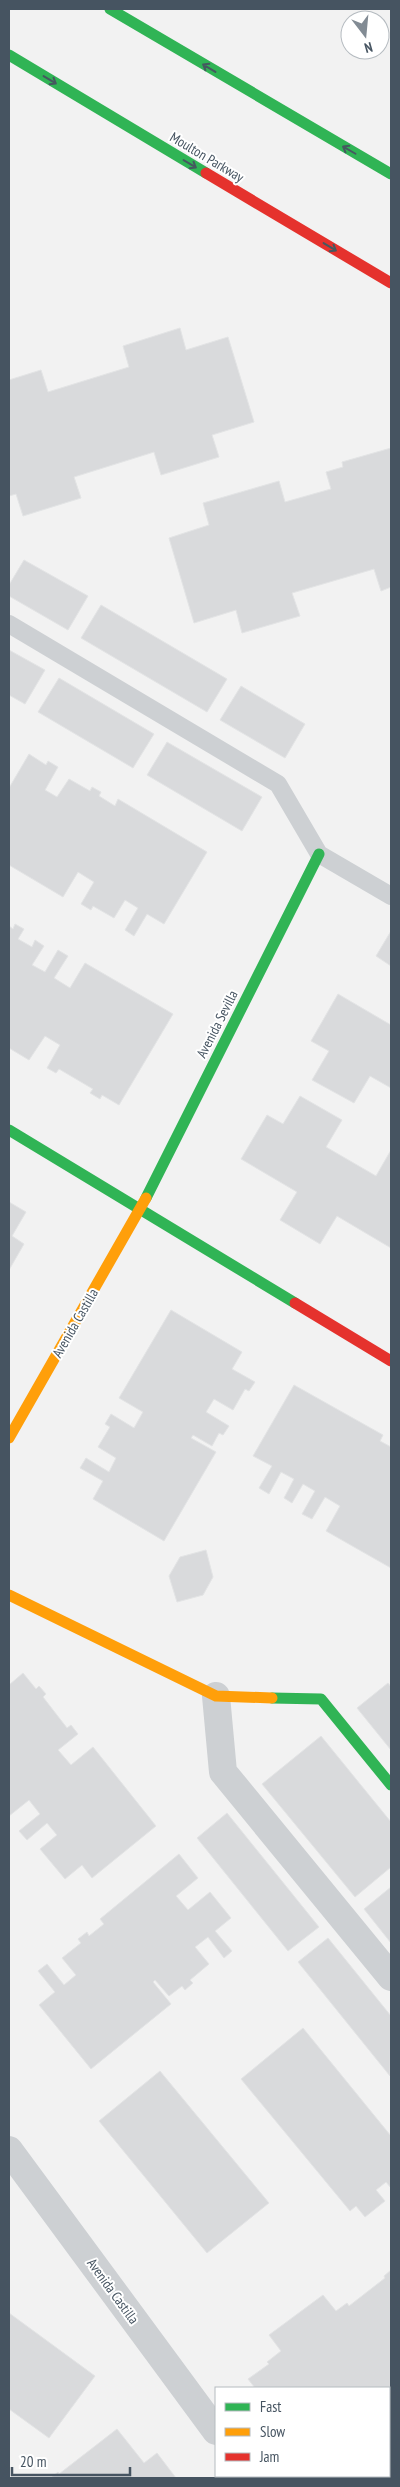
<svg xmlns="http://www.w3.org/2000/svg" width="400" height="2487" viewBox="0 0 400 2487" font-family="'PT Sans Narrow',sans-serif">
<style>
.building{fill:#d9dadc;stroke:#e3e4e5}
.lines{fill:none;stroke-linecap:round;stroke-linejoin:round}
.lane{stroke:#cdd0d3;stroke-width:18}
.street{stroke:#cdd0d3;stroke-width:28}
.fast{stroke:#30b455;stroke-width:11}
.slow{stroke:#ff9f0a;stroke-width:11}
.jam{stroke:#e5322d;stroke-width:11}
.oneway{stroke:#455960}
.labels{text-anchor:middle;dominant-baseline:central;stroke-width:4;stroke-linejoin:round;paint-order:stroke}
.street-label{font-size:14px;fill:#465461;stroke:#fff}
</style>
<rect width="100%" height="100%" fill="#f2f2f2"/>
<!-- building -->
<g class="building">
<polygon points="180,328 186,350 228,337 254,422 212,435 219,457 161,475 154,452 74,477 81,498 23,516 16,494 9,496 9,380 41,370 48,392 129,367 123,346"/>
<polygon points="391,448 391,587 381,591 374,569 292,593 300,616 242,633 236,610 194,623 169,538 209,525 203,503 279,481 285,502 331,489 326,472 343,467 342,462"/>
<polygon points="24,560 88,596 68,630 9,596 9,585"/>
<polygon points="101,605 227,679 207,712 81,638"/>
<polygon points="9,650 45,670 25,704 9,695"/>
<polygon points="59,678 154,734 133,768 38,712"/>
<polygon points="241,686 305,724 285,758 220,720"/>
<polygon points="167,742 262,797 242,831 147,775"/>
<polygon points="29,754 46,765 48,761 58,767 45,790 57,797 69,779 90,791 92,787 101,792 99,796 115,806 118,799 207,852 164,924 147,914 134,936 125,930 138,908 125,900 114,918 93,906 91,910 81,904 94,882 78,872 63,897 9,865 9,788"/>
<polygon points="15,924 24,929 18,939 32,947 35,940 44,946 32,965 45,972 58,950 68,956 54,978 70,988 85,963 173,1014 119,1105 102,1095 100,1099 90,1093 93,1089 59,1069 56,1073 47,1068 60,1045 45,1036 29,1060 9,1048 9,926 13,929"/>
<polygon points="391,931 391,966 376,956"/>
<polygon points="338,994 391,1025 391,1088 370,1076 354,1103 312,1080 329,1051 311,1041"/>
<polygon points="300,1096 342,1120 326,1147 376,1176 391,1150 391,1248 337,1216 320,1244 280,1220 297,1192 241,1159 267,1115 283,1124"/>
<polygon points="9,1202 26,1212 12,1236 24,1244 9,1270"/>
<polygon points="171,1310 242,1352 232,1369 255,1382 249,1391 245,1389 233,1410 214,1399 206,1412 229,1426 223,1435 219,1433 212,1446 193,1435 191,1438 216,1452 164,1541 93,1499 103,1481 80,1468 86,1458 109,1472 116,1458 98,1447 110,1427 105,1424 111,1414 134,1428 143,1412 119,1398"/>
<polygon points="294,1385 383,1435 380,1441 391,1447 391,1568 326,1531 340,1506 325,1497 312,1519 302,1514 315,1491 303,1484 292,1503 284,1498 294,1479 281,1472 269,1494 259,1488 272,1466 253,1456"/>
<polygon points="206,1550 213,1577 203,1595 177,1602 169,1576 180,1557"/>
<polygon points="23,1673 36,1689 39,1686 46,1694 43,1697 67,1728 71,1725 78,1734 58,1750 71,1765 93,1747 156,1826 92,1878 82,1865 65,1879 40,1849 57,1835 47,1823 27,1840 19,1831 40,1814 29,1800 9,1816 9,1685"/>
<polygon points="388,1683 391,1687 391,1750 357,1708"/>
<polygon points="321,1736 391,1822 391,1867 355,1897 262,1784"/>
<polygon points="227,1813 319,1927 288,1951 197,1838"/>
<polygon points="179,1854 198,1878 176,1896 188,1910 210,1892 231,1918 215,1931 232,1951 224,1958 208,1937 195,1947 209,1964 190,1980 193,1983 185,1990 182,1986 169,1996 155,1980 153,1982 171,2004 91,2069 39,2005 55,1992 38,1971 47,1964 64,1985 76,1975 62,1958 81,1943 78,1939 87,1932 89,1936 104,1924 100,1919"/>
<polygon points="391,1887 391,1943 364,1909"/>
<polygon points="328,1938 391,2016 390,2076 298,1962"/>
<polygon points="303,2028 391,2136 391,2188 386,2182 376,2190 385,2201 365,2217 356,2206 350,2211 241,2079"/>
<polygon points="160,2071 269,2203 207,2253 99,2121"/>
<polygon points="391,2270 391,2418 389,2420 389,2388 255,2388 248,2379 269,2364 267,2362 281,2351 269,2335 323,2295 336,2311 347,2303 349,2306 385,2278 384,2276"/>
<polygon points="9,2313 95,2376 49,2438 9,2409"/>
<polygon points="117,2429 144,2463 157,2453 176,2478 51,2478 58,2472 59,2474"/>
</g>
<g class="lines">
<!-- lane -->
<polyline class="lane" points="9,624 278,784 319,854 391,896"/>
<!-- street -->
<g class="street">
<polyline points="216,1696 223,1772 391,1977"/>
<polyline points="9,2150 216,2431"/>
<polyline points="249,2476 251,2478"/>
</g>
<!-- fast -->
<g class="fast">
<polyline points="110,9 391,174"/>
<polyline points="9,55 206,173"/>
<polyline points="9,1130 295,1303"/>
<polyline points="146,1198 319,854"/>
<polyline points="272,1698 321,1699 391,1785"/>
</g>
<!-- slow -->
<g class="slow">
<polyline points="9,1438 146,1198"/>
<polyline points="9,1595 216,1696 272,1698"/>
</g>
<!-- jam -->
<g class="jam">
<polyline points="206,173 391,283"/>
<polyline points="295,1303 391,1361"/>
</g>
</g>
<!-- one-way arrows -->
<defs><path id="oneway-shaft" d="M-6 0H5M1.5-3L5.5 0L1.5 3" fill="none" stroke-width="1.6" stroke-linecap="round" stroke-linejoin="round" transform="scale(1.25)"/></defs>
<g class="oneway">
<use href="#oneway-shaft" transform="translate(209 68) rotate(-149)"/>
<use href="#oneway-shaft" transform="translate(50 80) rotate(31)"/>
<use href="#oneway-shaft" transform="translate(349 150) rotate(-150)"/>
<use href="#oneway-shaft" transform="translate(190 164) rotate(31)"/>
<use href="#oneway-shaft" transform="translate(330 247) rotate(31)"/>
</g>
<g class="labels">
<!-- street labels -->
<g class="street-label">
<text transform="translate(207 157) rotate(31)">Moulton Parkway</text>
<text transform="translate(217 1024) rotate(-63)">Avenida Sevilla</text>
<text transform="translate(75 1323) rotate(-60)">Avenida Castilla</text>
<text transform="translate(113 2291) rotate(54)">Avenida Castilla</text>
</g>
</g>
<!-- border -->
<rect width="400" height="2487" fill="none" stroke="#465461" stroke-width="20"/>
<!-- legend -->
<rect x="215" y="2387" width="175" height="90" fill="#ffffff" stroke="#b5bbc0"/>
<rect x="225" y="2403" width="25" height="8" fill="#30b455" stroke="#b5bbc0"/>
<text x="260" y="2412" font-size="15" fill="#465461">Fast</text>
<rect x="225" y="2428" width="25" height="8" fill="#ff9f0a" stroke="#b5bbc0"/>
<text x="260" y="2437" font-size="15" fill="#465461">Slow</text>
<rect x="225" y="2453" width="25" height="8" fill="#e5322d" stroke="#b5bbc0"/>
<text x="260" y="2462" font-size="15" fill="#465461">Jam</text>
<!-- north arrow -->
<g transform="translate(365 35) rotate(164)"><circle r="24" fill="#ffffff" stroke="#b5bbc0"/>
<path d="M0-4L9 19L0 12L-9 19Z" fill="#828b94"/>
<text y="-8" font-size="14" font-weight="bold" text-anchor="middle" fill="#465461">N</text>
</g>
<!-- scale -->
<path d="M12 2467v8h118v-8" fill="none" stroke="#465461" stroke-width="2.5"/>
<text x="20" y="2467" font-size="15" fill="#465461" stroke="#ffffff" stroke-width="4" paint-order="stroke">20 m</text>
</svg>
